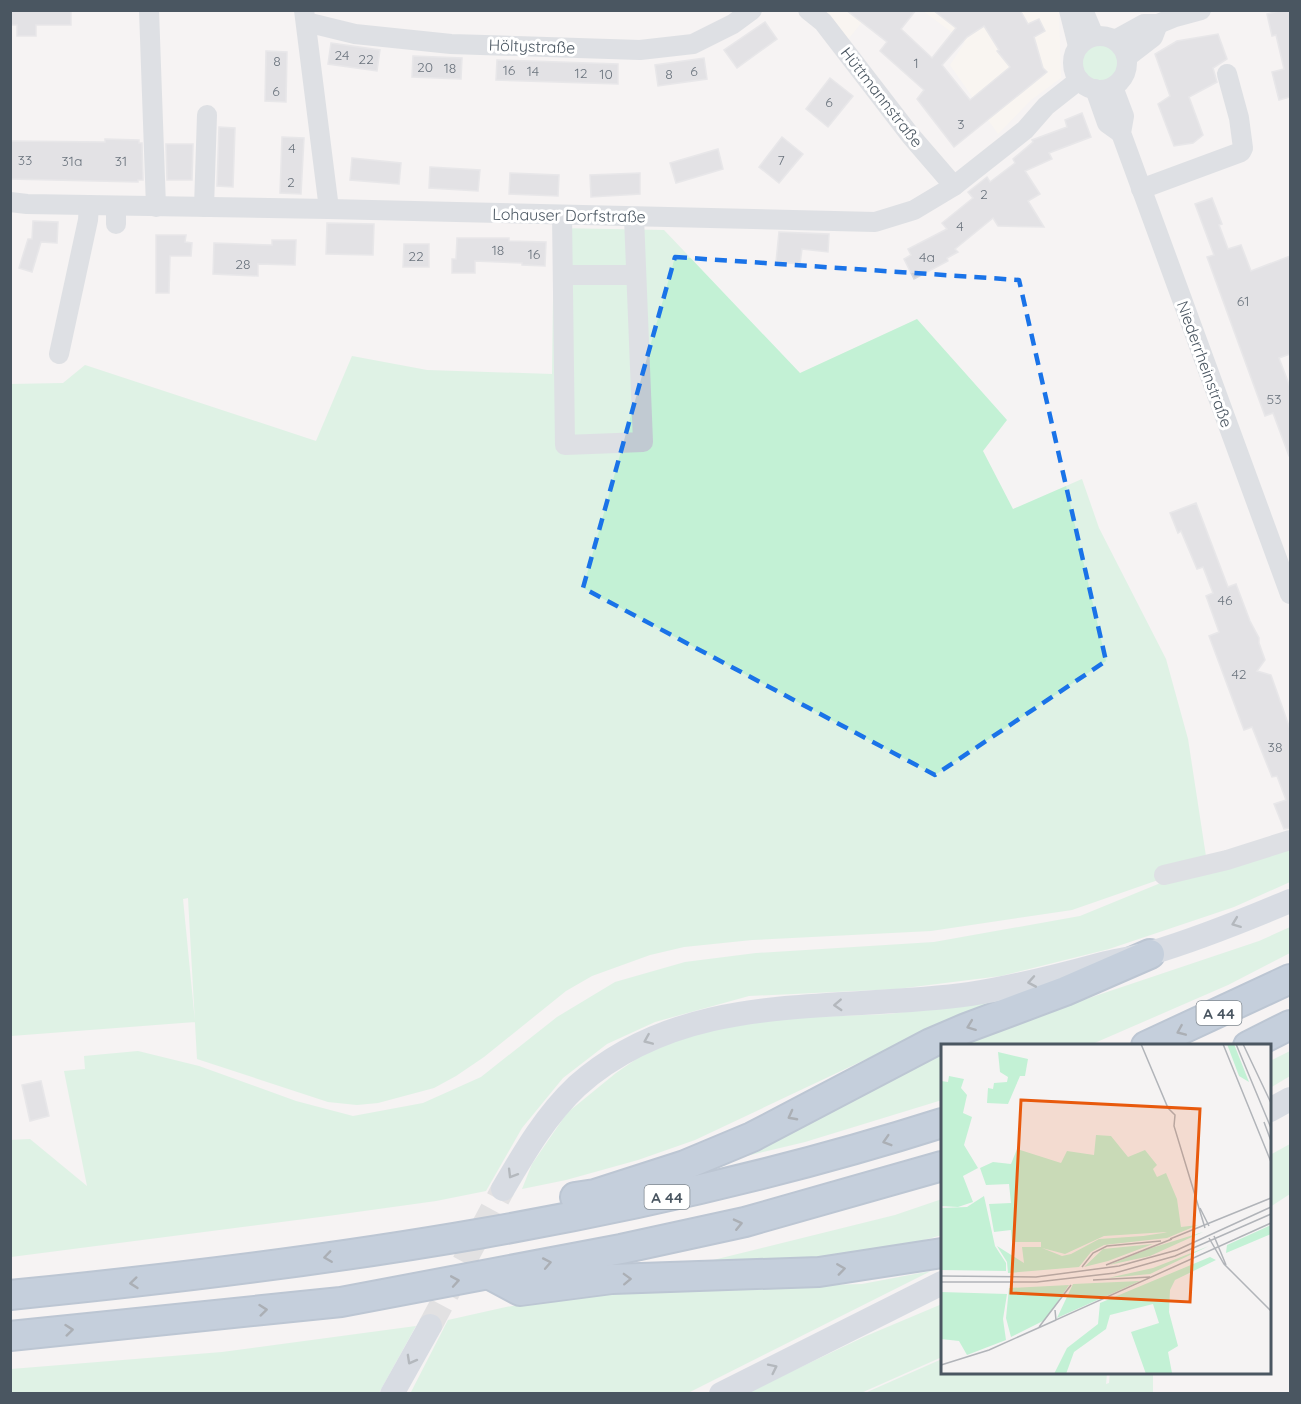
<svg xmlns="http://www.w3.org/2000/svg" width="1301" height="1404" viewBox="0 0 1301 1404" font-family="Quicksand,sans-serif">
<style>
.commercial{fill:#fdf9ef}
.green{fill:#c3f1d5}
.building{fill:#cdcfd5;stroke:#d7d9de;stroke-width:1.5;fill-rule:evenodd}
.lines{fill:none;stroke-linecap:round;stroke-linejoin:round}
.major-tunnel{stroke:#caccce;stroke-width:24;stroke-dasharray:24 12;stroke-linecap:butt}
.highway-casing{stroke:#7690ad;stroke-width:32}
.minor{stroke:#c1cad2;stroke-width:20}
.major{stroke:#b3c2d1;stroke-width:24}
.highway{stroke:#8ba5c1;stroke-width:28}
.oneway{stroke:#64717d}
.oneway2{stroke:#505e6b}
.marked{fill:none;stroke:#1a73e8;stroke-width:4.5;stroke-dasharray:12 8;stroke-linejoin:round}
.labels{text-anchor:middle;dominant-baseline:central;stroke-width:6;stroke-linejoin:round;paint-order:stroke}
.number-label{font-size:14px;fill:#6b747e}
.shield{fill:#fff;stroke:#808990;stroke-width:1.5}
.shield-label{font-size:15px;font-weight:bold;fill:#4a5661}
.street-label{font-size:16px;fill:#4a5661;stroke:#fff}
.inset-road{fill:none;stroke:#b1b4b9;stroke-width:1.5}
.view{fill:#e8590c;fill-opacity:0.15;stroke:#e8590c;stroke-width:3}
.inset-edge{fill:none;stroke:#4a5661;stroke-width:3}
</style>
<rect width="100%" height="100%" fill="#f5f3f3"/>
<!-- commercial -->
<g class="commercial">
<polygon points="802,11 871,11 841,48"/>
<polygon points="923,11 1059,11 1061,78 1031,100 998,134 950,65 965,42"/>
</g>
<!-- green -->
<g class="green">
<circle cx="1100" cy="63" r="20"/>
<polygon points="554,228 664,230 800,373 917,319 1007,420 983,451 1013,509 1082,479 1099,528 1166,659 1188,739 1207,863 1072,910 931,931 752,940 684,947 650,955 592,976 566,991 484,1057 456,1076 434,1088 378,1103 357,1105 328,1102 197,1059 188,898 183,899 195,1022 11,1036 11,384 63,383 85,365 316,441 352,356 427,370 552,374"/>
<polygon points="1290,844 1290,882 1234,907 1109,949 1001,976 897,989 749,996 655,1022 607,1044 563,1078 522,1128 486,1191 436,1201 328,1216 11,1257 10,1140 30,1139 87,1186 64,1071 85,1069 84,1056 138,1051 199,1066 296,1101 353,1116 423,1103 481,1077 557,1017 615,982 685,962 756,953 934,942 1080,916 1168,880"/>
<polygon points="1290,927 1290,953 1228,985 1090,1045 954,1046 976,1036 1259,941"/>
<polygon points="1007,999 913,1037 695,1140 638,1160 566,1180 522,1189 532,1164 567,1113 616,1073 651,1049 712,1029 790,1018 889,1014"/>
<polygon points="942,1051 942,1100 805,1142 697,1168"/>
<polygon points="1290,1051 1290,1076 1270,1088 1270,1061"/>
<polygon points="1290,1144 1290,1194 1270,1207 1270,1155"/>
<polygon points="942,1199 942,1235 910,1244 803,1262 697,1264 895,1215"/>
<polygon points="931,1271 688,1393 410,1394 448,1320 506,1307 599,1292 862,1284"/>
<polygon points="942,1304 942,1357 861,1393 744,1394 866,1336"/>
<polygon points="416,1326 379,1393 11,1394 11,1369 222,1352"/>
<polygon points="942,1359 942,1372 1107,1373 1106,1384 1109,1383 1110,1373 1153,1373 1153,1393 865,1393"/>
</g>
<!-- building -->
<g class="building">
<polygon points="10,10 71,10 71,25 36,25 36,36 17,36 17,25 10,25"/>
<path d="M846,10H916L901,29L932,58L956,28L933,10H1020L1028,24L1039,19L1045,31L1034,37L1043,68L1047,72L954,147L917,99L924,90L880,51L887,42ZM984,26L999,50L997,51L1010,67L970,100L942,65L967,37Z"/>
<polygon points="1283,10 1290,10 1290,97 1279,100 1272,72 1284,69 1276,35 1272,36 1267,14"/>
<polygon points="765,22 777,39 737,68 724,50"/>
<polygon points="1218,34 1227,59 1213,68 1217,82 1189,97 1203,135 1193,143 1174,146 1158,104 1170,96 1155,54 1177,41"/>
<polygon points="331,43 380,50 377,71 328,64"/>
<polygon points="266,51 287,52 286,102 265,101"/>
<polygon points="413,56 462,58 461,79 412,77"/>
<polygon points="704,58 707,79 658,86 655,65"/>
<polygon points="497,60 618,64 618,84 496,80"/>
<polygon points="830,78 853,96 828,127 806,109"/>
<polygon points="1082,113 1091,137 1049,153 1052,159 1025,171 1040,194 1028,201 1044,227 998,226 993,218 955,249 958,252 947,258 948,261 914,279 904,259 911,255 908,249 947,229 942,223 973,198 968,192 987,177 990,182 1015,163 1013,159 1033,142 1032,140 1067,127 1065,120"/>
<polygon points="219,127 235,128 233,187 217,186"/>
<polygon points="282,137 304,138 301,194 280,193"/>
<polygon points="782,137 803,154 779,183 759,167"/>
<polygon points="105,139 139,140 139,143 142,143 143,180 138,180 138,182 10,179 10,141 105,142"/>
<polygon points="166,144 193,144 192,180 167,180"/>
<polygon points="718,149 723,169 676,183 670,163"/>
<polygon points="352,158 401,163 399,184 350,180"/>
<polygon points="430,167 480,170 478,191 429,188"/>
<polygon points="510,173 559,175 558,196 509,194"/>
<polygon points="640,173 640,194 591,197 590,175"/>
<polygon points="1212,198 1222,224 1219,225 1228,249 1241,245 1251,271 1290,256 1290,354 1279,358 1290,387 1290,456 1289,456 1273,413 1265,416 1207,257 1214,255 1195,204"/>
<polygon points="33,221 58,222 57,243 41,242 32,272 19,268 28,239 32,239"/>
<polygon points="327,223 374,224 373,255 326,254"/>
<polygon points="779,232 829,234 828,252 802,249 800,264 776,262"/>
<polygon points="156,235 186,235 185,242 192,243 191,256 170,256 169,293 156,293"/>
<polygon points="457,238 509,238 509,241 546,242 545,266 522,265 522,263 475,261 475,273 452,273 452,259 456,259"/>
<polygon points="272,240 296,240 295,265 258,264 258,276 213,274 214,243 272,245"/>
<polygon points="404,244 429,244 429,267 403,267"/>
<polygon points="1196,503 1228,587 1236,584 1250,621 1259,638 1259,643 1265,660 1257,671 1271,675 1290,729 1290,828 1284,829 1274,804 1286,800 1277,776 1272,777 1252,727 1244,730 1209,636 1219,632 1206,596 1213,593 1203,567 1197,569 1181,531 1178,533 1170,513"/>
<polygon points="41,1081 49,1116 30,1121 22,1085"/>
</g>
<g class="lines">
<!-- major-tunnel -->
<polyline class="major-tunnel" points="430,1326 503,1189"/>
<defs>
<g id="highway">
<polyline points="1146,1046 1290,979"/>
<polyline points="1248,1046 1290,1025"/>
<polyline points="575,1197 595,1194 685,1165 752,1137 931,1043 966,1028 1065,991 1150,954"/>
<polyline points="490,1275 520,1291 612,1279 819,1272 942,1253"/>
<path d="M10,1295C326,1264 640,1219 942,1123"/>
<polyline points="10,1336 341,1302 621,1249 745,1222 942,1166"/>
</g>
</defs>
<!-- highway casing -->
<use href="#highway" class="highway-casing"/>
<!-- minor -->
<g class="minor">
<polyline points="149,10 156,207"/>
<polyline points="304,10 329,209"/>
<polyline points="808,10 823,22 910,135 954,186"/>
<polyline points="1069,10 1078,46"/>
<polyline points="1083,10 1094,36"/>
<polyline points="306,22 355,34 451,44 640,50 693,44 733,24 752,10"/>
<circle cx="1100" cy="63" r="27"/>
<polyline points="1115,40 1144,24 1158,24 1175,17 1201,10"/>
<polyline points="1127,57 1153,37 1158,24"/>
<polyline points="1113,87 1124,116 1121,133 1290,594"/>
<polyline points="1095,89 1107,123 1121,133"/>
<polyline points="1141,189 1241,152 1243,148 1239,118 1227,74"/>
<polyline points="10,202 27,204 329,209 875,222 914,210 954,186 1025,130 1046,106 1079,80"/>
<polyline points="204,207 207,115"/>
<polyline points="562,215 565,445 643,442 634,217"/>
<polyline points="116,224 116,206"/>
<polyline points="563,275 636,275"/>
<polyline points="59,354 88,220 89,205"/>
<polyline points="1164,875 1227,860 1290,840"/>
</g>
<!-- major -->
<g class="major">
<polyline points="1270,1110 1290,1099"/>
<path d="M503,1189C524,1153 546,1115 577,1086C687,988 835,1013 970,994C1015,987 1058,976 1102,964C1118,960 1135,958 1151,953C1198,939 1245,920 1290,901"/>
<polyline points="392,1394 430,1326"/>
<polyline points="721,1394 942,1283"/>
</g>
<!-- highway -->
<use href="#highway" class="highway"/>
</g>
<!-- one-way arrows -->
<defs><path id="oneway-chevron" d="M-2-3.5L2.5 0L-2 3.5" fill="none" stroke-width="1.6" stroke-linecap="round" stroke-linejoin="round" transform="scale(1.5)"/></defs>
<g class="oneway">
<use href="#oneway-chevron" transform="translate(1236 923) rotate(159)"/>
<use href="#oneway-chevron" transform="translate(1032 982) rotate(170)"/>
<use href="#oneway-chevron" transform="translate(838 1005) rotate(177)"/>
<use href="#oneway-chevron" transform="translate(648 1040) rotate(157)"/>
<use href="#oneway-chevron" transform="translate(512 1174) rotate(121)"/>
<use href="#oneway-chevron" transform="translate(411 1360) rotate(119)"/>
<use href="#oneway-chevron" transform="translate(773 1368) rotate(-26)"/>
</g>
<g class="oneway2">
<use href="#oneway-chevron" transform="translate(971 1026) rotate(159)"/>
<use href="#oneway-chevron" transform="translate(1181 1031) rotate(157)"/>
<use href="#oneway-chevron" transform="translate(792 1116) rotate(152)"/>
<use href="#oneway-chevron" transform="translate(887 1141) rotate(163)"/>
<use href="#oneway-chevron" transform="translate(738 1224) rotate(-13)"/>
<use href="#oneway-chevron" transform="translate(328 1257) rotate(172)"/>
<use href="#oneway-chevron" transform="translate(547 1263) rotate(-11)"/>
<use href="#oneway-chevron" transform="translate(841 1269) rotate(-8)"/>
<use href="#oneway-chevron" transform="translate(627 1279) rotate(-2)"/>
<use href="#oneway-chevron" transform="translate(455 1281) rotate(-10)"/>
<use href="#oneway-chevron" transform="translate(134 1283) rotate(174)"/>
<use href="#oneway-chevron" transform="translate(263 1310) rotate(-6)"/>
<use href="#oneway-chevron" transform="translate(69 1330) rotate(-6)"/>
</g>
<!-- marked area -->
<path d="M0 0H1301V1404H0ZM675,257L1019,280L1106,661L935,775L583,588Z" fill="#f5f3f3" fill-opacity=".55" fill-rule="evenodd"/>
<path class="marked" d="M675,257L1019,280L1106,661L935,775L583,588Z"/>
<g class="labels">
<!-- number labels -->
<g class="number-label">
<text x="342" y="55">24</text>
<text x="366" y="59">22</text>
<text x="277" y="61">8</text>
<text x="916" y="63">1</text>
<text x="425" y="67">20</text>
<text x="450" y="68">18</text>
<text x="509" y="70">16</text>
<text x="533" y="71">14</text>
<text x="694" y="71">6</text>
<text x="581" y="73">12</text>
<text x="606" y="74">10</text>
<text x="669" y="74">8</text>
<text x="276" y="91">6</text>
<text x="829" y="102">6</text>
<text x="961" y="124">3</text>
<text x="292" y="148">4</text>
<text x="25" y="160">33</text>
<text x="781" y="160">7</text>
<text x="72" y="161">31a</text>
<text x="121" y="161">31</text>
<text x="291" y="182">2</text>
<text x="984" y="194">2</text>
<text x="960" y="226">4</text>
<text x="498" y="250">18</text>
<text x="534" y="254">16</text>
<text x="416" y="256">22</text>
<text x="927" y="257">4a</text>
<text x="243" y="264">28</text>
<text x="1243" y="301">61</text>
<text x="1274" y="399">53</text>
<text x="1225" y="600">46</text>
<text x="1239" y="674">42</text>
<text x="1275" y="747">38</text>
</g>
<!-- shield labels -->
<g class="shield">
<rect x="1196.5" y="1001" width="45" height="24" rx="4.5"/>
<rect x="644.5" y="1185" width="45" height="24" rx="4.5"/>
</g>
<g class="shield-label">
<text x="1219" y="1013">A 44</text>
<text x="667" y="1197">A 44</text>
</g>
<!-- street labels -->
<g class="street-label">
<text transform="translate(532 46) rotate(2)">Höltystraße</text>
<text transform="translate(882 97) rotate(52)">Hüttmannstraße</text>
<text transform="translate(569 215) rotate(1)">Lohauser Dorfstraße</text>
<text transform="translate(1205 364) rotate(70)">Niederrheinstraße</text>
</g>
</g>
<!-- overview -->
<g transform="translate(941 1044)">
<rect width="330" height="330" fill="#f5f3f3"/>
<path d="M286,0H293L308,38L298,32ZM57,8L87,15L84,32H79L67,60L46,59L47,44L52,45L53,39L66,38L67,33L59,28ZM8,32L23,35L20,44L26,51L22,69L31,73L23,101L37,124L22,132L32,158L17,163L0,162V37L7,38ZM155,91L170,92L187,113L204,106L216,121L212,125L216,133L225,129L236,155L240,183L257,181L226,194L163,201L150,208L138,223L67,229L66,218L56,202L83,219L81,203H100V198H71L70,186L53,188L48,160L70,159L68,140L45,141L39,124L52,118L70,120L76,105L120,119L126,107L153,111ZM226,188L222,189L202,192L158,195L130,210L121,212L101,204L124,210L163,192ZM43,152L54,202L65,219V227L0,226V164L26,163ZM330,181V190L285,209L286,201ZM262,188L209,212L168,221L207,205ZM212,200L167,217L143,223L162,205ZM268,202L209,230L167,234L212,224ZM269,213L275,216L234,236L229,246L228,268L237,302L227,308L231,329L205,330L190,288L218,279L212,260L169,271L165,285L133,308L125,330H113L126,304L157,280L159,259ZM199,237L116,274L132,240ZM128,241L104,276L70,293L65,274L68,244ZM0,248L66,250L62,275L65,296L26,311L18,297L0,295Z" fill="#c3f1d5" fill-rule="evenodd"/>
<path class="inset-road" d="M200,0L227,64L234,71L233,82L264,184M282,0L330,118M295,0L330,84M302,0L330,59M323,78L330,97M259,164L268,182M273,192L285,221M268,194L283,220L330,267M229,195L330,154M165,221L231,195M141,223L152,209L166,202L220,197M0,232L95,233L178,222L236,206L330,163M152,236L209,233M0,238H96L174,229L234,212L330,170M114,266L115,276L330,179M98,283L130,241M0,321L48,306L115,276"/>
<path class="view" d="M80,56L259,65L249,258L70,249Z"/>
<rect width="330" height="330" class="inset-edge"/>
</g>
<!-- border -->
<rect width="1301" height="1404" fill="none" stroke="#4a5661" stroke-width="24"/>
</svg>
